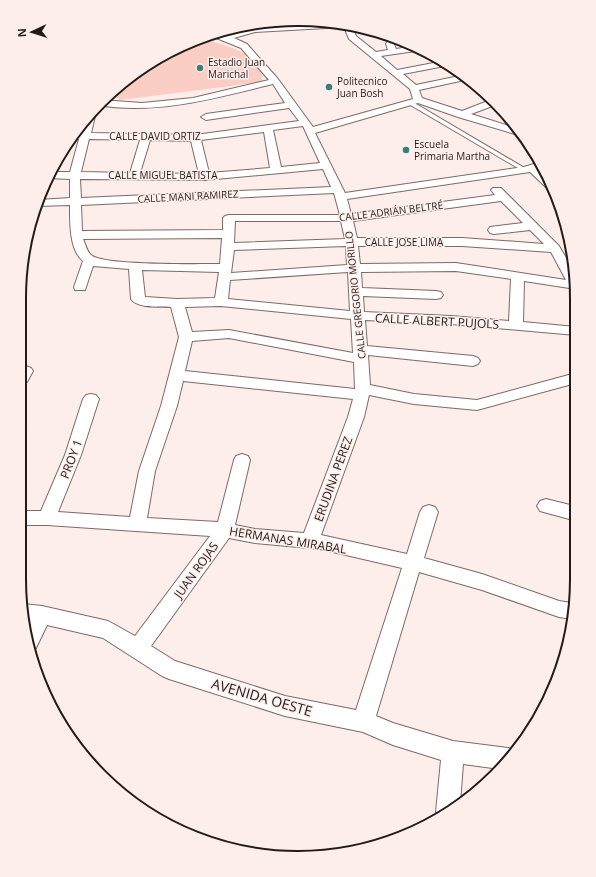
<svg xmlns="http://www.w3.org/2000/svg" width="596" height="877" viewBox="0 0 596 877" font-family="'Open Sans',sans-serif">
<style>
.green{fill:#facec5}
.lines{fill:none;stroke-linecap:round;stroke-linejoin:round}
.service-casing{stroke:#7e6965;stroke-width:2}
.minor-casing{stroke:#7e6965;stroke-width:2}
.service{fill:#fff;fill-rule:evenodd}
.minor{fill:#fff;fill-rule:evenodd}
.poi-dot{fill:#3b7f74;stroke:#fdeeeb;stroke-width:1.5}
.labels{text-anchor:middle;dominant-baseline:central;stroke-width:3;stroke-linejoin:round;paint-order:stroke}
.far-poi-label{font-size:10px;fill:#241b19;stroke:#fdeeeb;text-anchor:start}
.far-street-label{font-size:10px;fill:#241b19;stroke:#fdeeeb}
.street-label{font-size:12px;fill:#241b19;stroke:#fdeeeb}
.near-street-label{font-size:14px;fill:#241b19;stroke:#fdeeeb}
.rim{fill:none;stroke:#241b19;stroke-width:2}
</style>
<rect width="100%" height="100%" fill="#fdeeeb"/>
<!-- green -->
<path class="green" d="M193,40C214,39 249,50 260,69C262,73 262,78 262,82L121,100L112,96C128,72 166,51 193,40Z"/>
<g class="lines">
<defs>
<polygon id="service" points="407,101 411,101 528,170 523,171 407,103"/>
<g id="minor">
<path d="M339,23L351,24L356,36L376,52L388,50L386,44L391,36L397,38L394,44L396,49L416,46L422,50L381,56L397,70L444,61L450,65L403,74L416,85L464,75L469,79L419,90L422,98L462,111L493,99L498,104L471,114L519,129L525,137L458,117L418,103L315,133L345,193L524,167L540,162L543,168L539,169L549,178L556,192L550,191L530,172L347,199L351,214L495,195L491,190L493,188H501L559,246L574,271L576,289L524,281L523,322L576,327V335L451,324L365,320L367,346L473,356L478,358L480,361L478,364L473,366L368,355L370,385L414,394L477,400L576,373V383L477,410L414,404L369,395L364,417L321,535L407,554L420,512L423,507L429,505L435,507L438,512L424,558L482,574L559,601L572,603V619L559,617L482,590L419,572L376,716L393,723L453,741L508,748L514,750L500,769L463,764L460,803L439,819L436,812L441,760L393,745L363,732L285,716L169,679L162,676L103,638L47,625L36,648L31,650L27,626L29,621H26L23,604L42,606L108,621L135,636L210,536L47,525H20V511H41L65,455L83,399L86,395L91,394L96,395L99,399L81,455L58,512L130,517L139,471L161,406L179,337L171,307C160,306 138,309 131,299L129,269L93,266L85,290H75L74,287L83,261C69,250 70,221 70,205L37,206L39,200L70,198V179L48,178H47L50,172H70L79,139H74L78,133H81L83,126L92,114L95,116L91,133L195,135L299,121L289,108L206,120L201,117L206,114L285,103L273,84C215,98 157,115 97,105L101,100L142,103L193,98L269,80L241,48L209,35L216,33L226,36L255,28ZM344,27L349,39L410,89L413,99L313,127L278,79L247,44L234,38L255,32ZM303,126L320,163L281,167L273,130ZM264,132L270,168L209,173L201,140ZM89,139L140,140L130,173L81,172ZM150,140L191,141L199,174L140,173ZM323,169L331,187L81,198L80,179L205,180ZM334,193L340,215H229L225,216L223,218V230L82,231L81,205ZM501,201L523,223L490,227L488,230L490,233L494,234L530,230L544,244L462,238H357L353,221ZM235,221H341L345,239L234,243ZM222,238L220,264C199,264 103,266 91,255C87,252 85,243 83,239ZM346,246L347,265L231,273L234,250ZM358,246H462L551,252L566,280L456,263L360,264ZM142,270L219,272L215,298L177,299L145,297ZM456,271L511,279L509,321L451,316L364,312L363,296L436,299L441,298L443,295L441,292L436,291L362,288L361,272ZM348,272L350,311L228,299L230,280ZM221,306L351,319L353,353L229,330L192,332L185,307ZM229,338L354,362L355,389L185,371L192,341ZM183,381L353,399L348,417L304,533L255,529L235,525L250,460L248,456L242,454L236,456L234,460L218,522L147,518L155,471L177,406ZM229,538L255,543L320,549L402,568L356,710L285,696L175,661L151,646Z"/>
<polygon points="26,366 31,368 33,371 27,382 22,384 22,367"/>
<polygon points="546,499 574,506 573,520 540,511 537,506 540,501"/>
</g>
</defs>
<!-- service casing -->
<use href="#service" class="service-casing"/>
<!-- minor casing -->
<use href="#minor" class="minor-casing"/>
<!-- service -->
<use href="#service" class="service"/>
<!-- minor -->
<use href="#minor" class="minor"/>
</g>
<!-- markers -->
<g class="poi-dot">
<circle cx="200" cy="68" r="4"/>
<circle cx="329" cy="87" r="4"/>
<circle cx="406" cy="150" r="4"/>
</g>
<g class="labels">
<!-- far-poi labels -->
<g class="far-poi-label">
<text x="208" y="62">Estadio Juan<tspan x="208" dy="12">Marichal</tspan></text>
<text x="337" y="81">Politecnico<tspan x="337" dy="12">Juan Bosh</tspan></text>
<text x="414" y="144">Escuela<tspan x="414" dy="12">Primaria Martha</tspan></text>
</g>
<!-- far-street labels -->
<g class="far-street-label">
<text x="155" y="136">CALLE DAVID ORTIZ</text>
<text x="163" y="175">CALLE MIGUEL BATISTA</text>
<text transform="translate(188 196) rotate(-3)">CALLE MANI RAMIREZ</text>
<text transform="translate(391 211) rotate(-7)">CALLE ADRIÁN BELTRÉ</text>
<text x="404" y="242">CALLE JOSE LIMA</text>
<text transform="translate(355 295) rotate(-96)">CALLE GREGORIO MORILLO</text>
</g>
<!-- street labels -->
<g class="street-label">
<text transform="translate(437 321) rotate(3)">CALLE ALBERT PUJOLS</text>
<text transform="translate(71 459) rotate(-69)">PROY 1</text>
<text transform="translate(333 479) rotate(-70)">ERUDINA PEREZ</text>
<text transform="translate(288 540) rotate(9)">HERMANAS MIRABAL</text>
<text transform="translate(196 570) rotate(-54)">JUAN ROJAS</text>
</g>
<!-- near-street labels -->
<g class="near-street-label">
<text transform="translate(262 697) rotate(16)">AVENIDA OESTE</text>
</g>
</g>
<!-- crop -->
<path d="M0 0H596V877H0ZM298 26H298A272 272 0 0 1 570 298V579A272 272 0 0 1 298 851H298A272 272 0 0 1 26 579V298A272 272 0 0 1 298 26Z" fill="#fdeeeb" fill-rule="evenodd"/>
<path class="rim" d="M298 26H298A272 272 0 0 1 570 298V579A272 272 0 0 1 298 851H298A272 272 0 0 1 26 579V298A272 272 0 0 1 298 26Z"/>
<!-- north arrow -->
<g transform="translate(32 32) rotate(266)" stroke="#fdeeeb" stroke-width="3" paint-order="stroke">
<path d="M0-3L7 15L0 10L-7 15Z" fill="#241b19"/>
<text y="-6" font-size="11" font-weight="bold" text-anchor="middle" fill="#241b19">N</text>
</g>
</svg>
